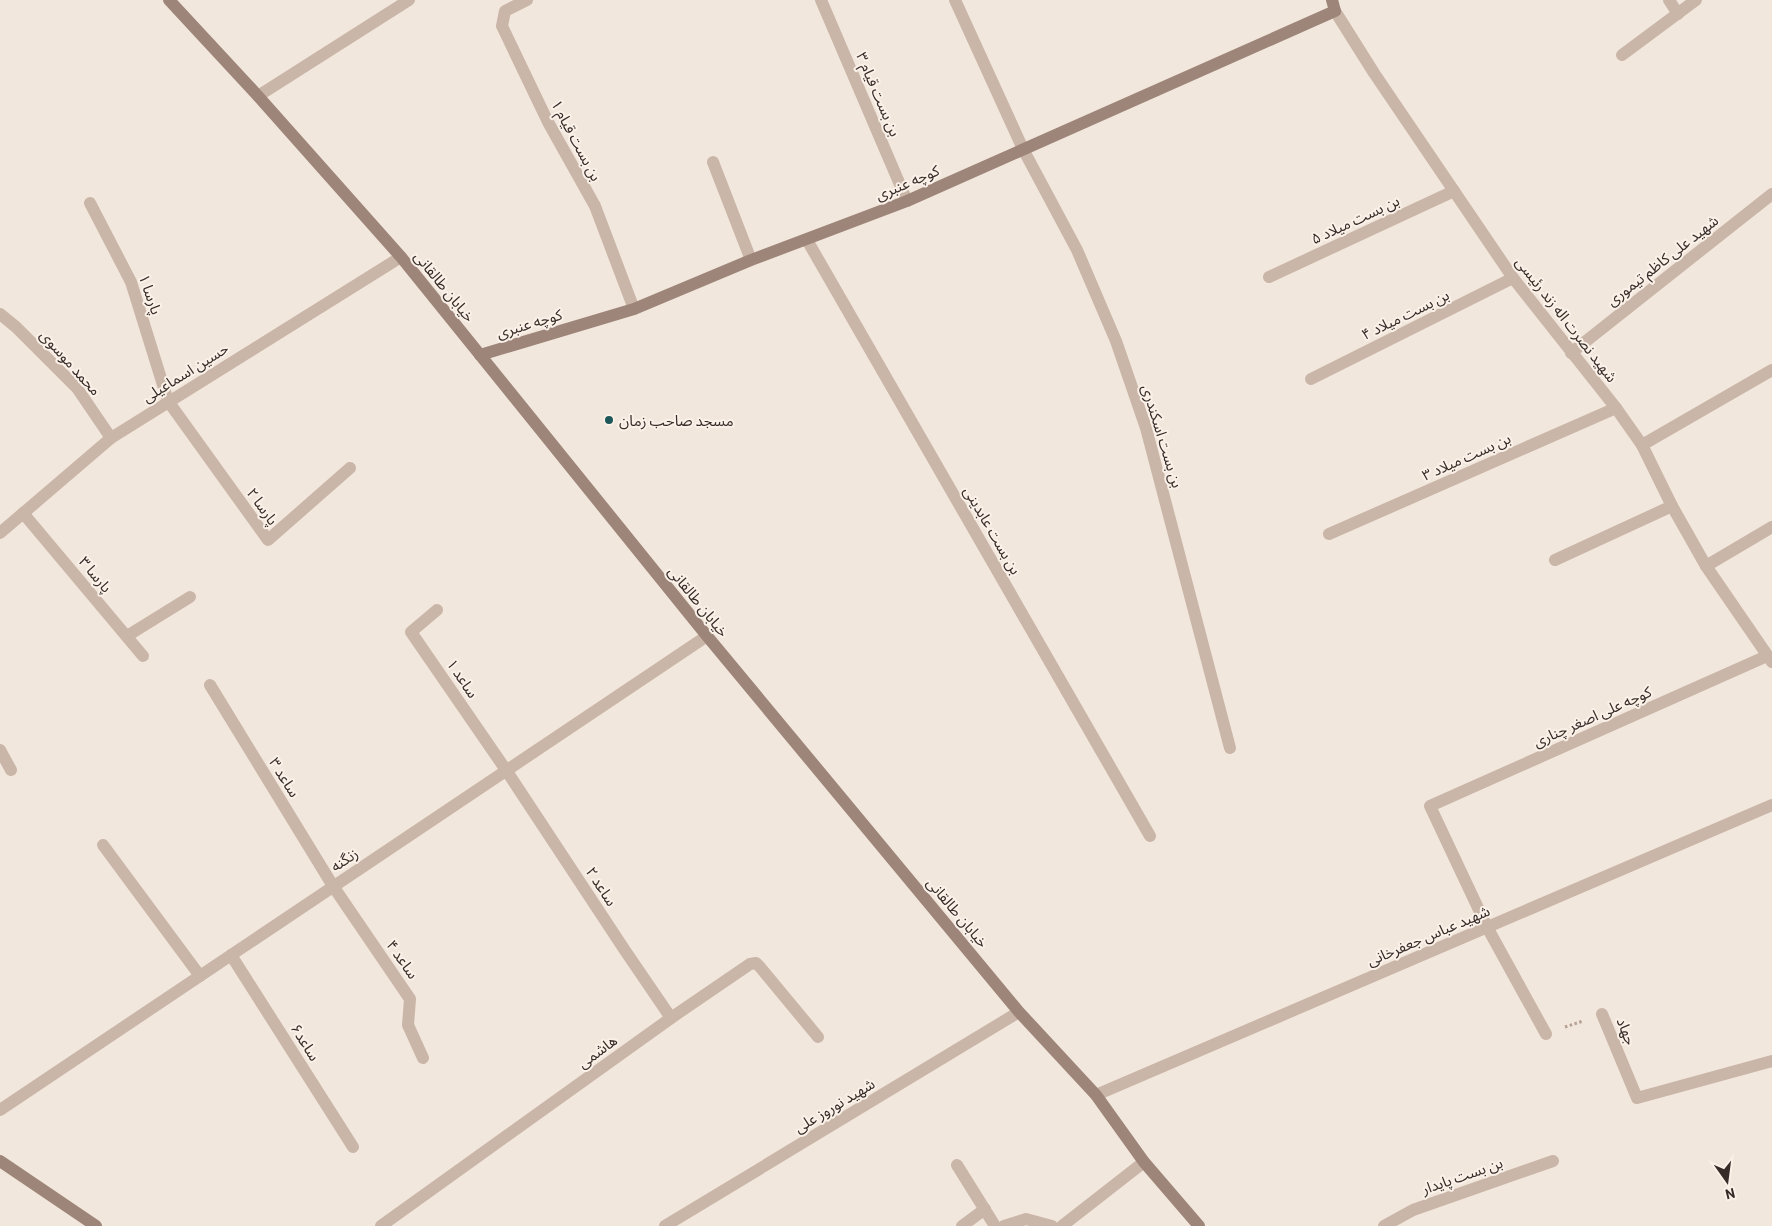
<svg xmlns="http://www.w3.org/2000/svg" width="1772" height="1226" viewBox="0 0 1772 1226" font-family="Barlow,'Noto Sans Arabic',sans-serif">
<style>
.lines{fill:none;stroke-linecap:round;stroke-linejoin:round}
.path{stroke:#b6a092;stroke-width:3;stroke-dasharray:2.5 2.5;stroke-linecap:butt}
.street{stroke:#cab6a8;stroke-width:12}
.secondary{stroke:#9e857a;stroke-width:12}
.poi-dot{fill:#1e5759;stroke:#faf1e9;stroke-width:2}
.labels{text-anchor:middle;dominant-baseline:central;stroke-width:4;stroke-linejoin:round;paint-order:stroke}
.street-label{font-size:15px;fill:#372c28;stroke:#faf1e9}
.poi-label{font-size:15px;fill:#372c28;stroke:#faf1e9;text-anchor:start}
</style>
<rect width="100%" height="100%" fill="#f2e7dc"/>
<g class="lines">
<!-- path -->
<polyline class="path" points="1565,1027 1583,1021"/>
<!-- street -->
<g class="street">
<polyline points="527,0 505,11 502,26 548,122 595,206 634,309"/>
<polyline points="821,0 907,201"/>
<polyline points="955,0 1023,149 1077,250 1116,341 1146,428 1230,748"/>
<polyline points="1669,0 1678,14"/>
<polyline points="1335,11 1374,73 1513,278 1616,408 1642,445 1672,506 1706,566 1772,662"/>
<polyline points="1622,55 1696,0"/>
<polyline points="258,96 409,0"/>
<polyline points="713,162 751,260"/>
<polyline points="90,203 131,282 168,401 268,540 350,468"/>
<polyline points="807,240 1150,836"/>
<polyline points="1269,277 1454,191"/>
<polyline points="0,314 16,327 77,388 111,438"/>
<polyline points="1571,353 1772,194"/>
<polyline points="1311,379 1513,278"/>
<polyline points="1642,445 1772,370"/>
<polyline points="23,513 143,656"/>
<polyline points="0,533 111,438 401,257"/>
<polyline points="1329,534 1616,408"/>
<polyline points="1555,560 1672,506"/>
<polyline points="1706,566 1772,527"/>
<polyline points="437,610 411,632 506,770 624,949 671,1018"/>
<polyline points="127,636 190,597"/>
<polyline points="210,685 333,886 410,999 408,1025 423,1058"/>
<polyline points="0,750 11,770"/>
<polyline points="103,845 200,976"/>
<polyline points="231,955 353,1147"/>
<polyline points="1602,1014 1637,1098 1772,1061"/>
<polyline points="1546,1034 1487,927 1430,806 1767,656"/>
<polyline points="1096,1095 1772,805"/>
<polyline points="0,1110 707,636"/>
<polyline points="957,1165 995,1226"/>
<polyline points="381,1226 671,1018 750,964 756,963 760,967 818,1037"/>
<polyline points="665,1226 1019,1012"/>
<polyline points="962,1226 985,1209"/>
<polyline points="1004,1226 1026,1219 1052,1226"/>
<polyline points="1062,1226 1144,1162"/>
<polyline points="1384,1226 1413,1210 1553,1161"/>
</g>
<!-- secondary -->
<g class="secondary">
<polyline points="169,0 258,96 401,257 707,636 1019,1012 1096,1095 1144,1162 1199,1226"/>
<polyline points="480,355 634,309 751,260 907,201 1335,11 1332,0"/>
<polyline points="0,1161 96,1226"/>
</g>
</g>
<!-- markers -->
<circle class="poi-dot" cx="609" cy="420" r="5"/>
<g class="labels">
<!-- street labels -->
<g class="street-label">
<text transform="translate(879 94) rotate(67)">بن بست قیام ۳</text>
<text transform="translate(577 140) rotate(62)">بن بست قیام ۱</text>
<text transform="translate(907 182) rotate(-23)">کوچه عنبری</text>
<text transform="translate(1355 219) rotate(-25)">بن بست میلاد ۵</text>
<text transform="translate(1662 260) rotate(-38)">شهید علی کاظم تیموری</text>
<text transform="translate(445 286) rotate(51)">خیابان طالقانی</text>
<text transform="translate(151 294) rotate(71)">پارسا ۱</text>
<text transform="translate(1405 314) rotate(-26)">بن بست میلاد ۴</text>
<text transform="translate(1567 319) rotate(52)">شهید نصرت اله زند رئیسی</text>
<text transform="translate(529 323) rotate(-17)">کوچه عنبری</text>
<text transform="translate(71 362) rotate(48)">محمد موسوی</text>
<text transform="translate(185 372) rotate(-32)">حسین اسماعیلی</text>
<text transform="translate(1163 436) rotate(73)">بن بست اسکندری</text>
<text transform="translate(1466 456) rotate(-24)">بن بست میلاد ۳</text>
<text transform="translate(263 506) rotate(54)">پارسا ۲</text>
<text transform="translate(993 530) rotate(60)">بن بست عابدینی</text>
<text transform="translate(96 574) rotate(50)">پارسا ۳</text>
<text transform="translate(699 601) rotate(51)">خیابان طالقانی</text>
<text transform="translate(463 678) rotate(56)">ساعد ۱</text>
<text transform="translate(1592 716) rotate(-24)">کوچه علی اصغر چناری</text>
<text transform="translate(285 777) rotate(58)">ساعد ۳</text>
<text transform="translate(344 859) rotate(-34)">زنگنه</text>
<text transform="translate(602 886) rotate(57)">ساعد ۲</text>
<text transform="translate(958 912) rotate(50)">خیابان طالقانی</text>
<text transform="translate(1428 935) rotate(-23)">شهید عباس جعفرخانی</text>
<text transform="translate(403 959) rotate(55)">ساعد ۴</text>
<text transform="translate(1627 1031) rotate(68)">جهاد</text>
<text transform="translate(306 1042) rotate(58)">ساعد۶</text>
<text transform="translate(597 1051) rotate(-36)">هاشمی</text>
<text transform="translate(834 1105) rotate(-31)">شهید نوروز علی</text>
<text transform="translate(1462 1175) rotate(-19)">بن بست پایدار</text>
</g>
<!-- poi labels -->
<g class="poi-label">
<text x="619" y="420">مسجد صاحب زمان</text>
</g>
</g>
<!-- north arrow -->
<g transform="translate(1727 1181) rotate(166)" stroke="#faf1e9" stroke-width="4" paint-order="stroke">
<path d="M0-4L9 19L0 12L-9 19Z" fill="#372c28"/>
<text y="-8" font-size="14" font-weight="bold" text-anchor="middle" fill="#372c28">N</text>
</g>
</svg>
